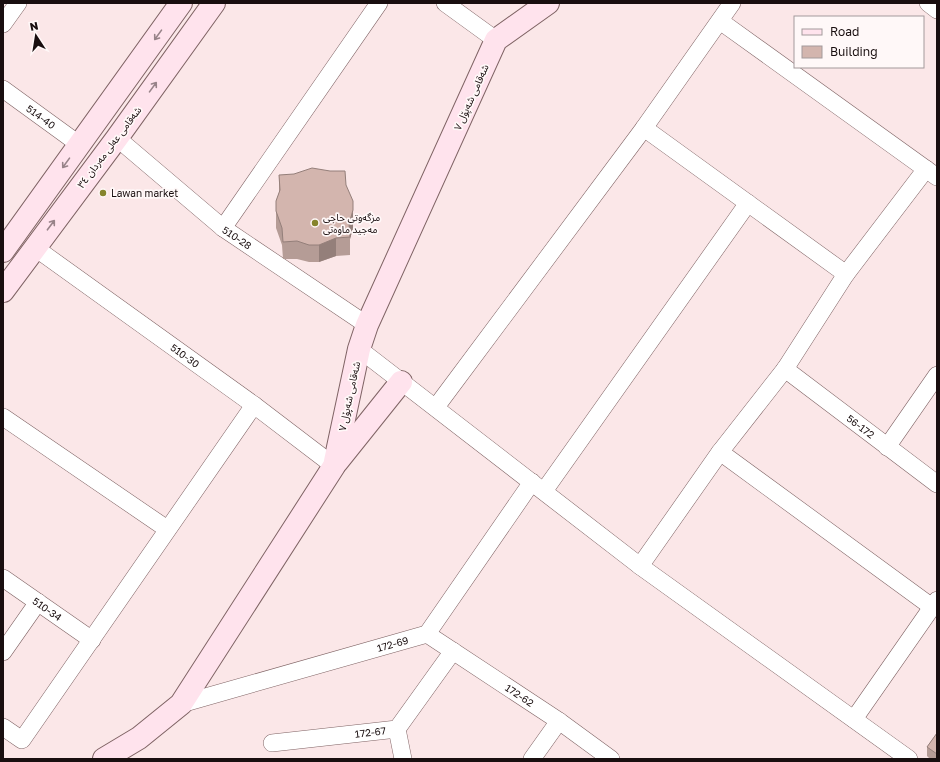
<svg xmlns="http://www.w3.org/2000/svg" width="940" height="762" viewBox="0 0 940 762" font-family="'Golos Text','Noto Sans Arabic',sans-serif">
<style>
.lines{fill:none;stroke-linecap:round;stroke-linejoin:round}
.street-casing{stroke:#7f6364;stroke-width:18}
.secondary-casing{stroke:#7f6364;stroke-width:24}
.street{stroke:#fff;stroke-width:17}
.secondary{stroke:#ffe3ed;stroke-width:22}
.wall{fill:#b59c96}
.shaded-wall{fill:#947f7a}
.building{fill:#d3b5ae;stroke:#947f7a}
.oneway{stroke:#988389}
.poi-dot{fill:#86842c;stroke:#fff8f8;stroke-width:1.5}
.labels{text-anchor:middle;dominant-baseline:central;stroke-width:3.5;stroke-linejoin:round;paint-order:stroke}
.street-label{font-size:10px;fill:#190e0f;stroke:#fff8f8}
.poi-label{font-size:10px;fill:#190e0f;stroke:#fff8f8;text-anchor:start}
</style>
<rect width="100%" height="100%" fill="#fbe7e8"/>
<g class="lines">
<defs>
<g id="street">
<polyline points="445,3 496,40"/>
<polyline points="928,3 937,10"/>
<polyline points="720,21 937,177"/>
<polyline points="3,24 18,3"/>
<path id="s1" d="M3,89L80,145"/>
<polyline points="644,128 846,274"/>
<path id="s2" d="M117,138L223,228L367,325"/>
<polyline points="223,228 379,3"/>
<path id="s3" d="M34,247L254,405L334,466"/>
<polyline points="359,349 640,566 909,759"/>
<path id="s4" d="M785,369L937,484"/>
<polyline points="436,407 644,128 732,3"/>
<polyline points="3,417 167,529"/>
<polyline points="887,447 937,375"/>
<polyline points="720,452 932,607"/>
<polyline points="544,491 748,203"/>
<polyline points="640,566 720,452 785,369 846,274 926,169"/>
<path id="s5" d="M3,578L92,640"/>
<path id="s6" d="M427,634L559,721L611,759"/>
<polyline points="3,652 38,602"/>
<path id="s7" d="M181,704L427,634L532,482"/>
<polyline points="854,719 937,600"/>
<polyline points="3,727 22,740 254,405"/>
<polyline points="397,729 403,759"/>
<path id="s8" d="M272,743L397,729L453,651"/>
<polyline points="532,759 559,721"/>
</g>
<g id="secondary">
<polyline points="3,251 181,3"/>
<polyline points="3,291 117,138 214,3"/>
<polyline points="337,462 401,382"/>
<polyline points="104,759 139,738 181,704 334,466 359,349 367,325 496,40 548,3"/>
</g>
</defs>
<!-- street casing -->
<use href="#street" class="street-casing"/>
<!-- secondary casing -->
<use href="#secondary" class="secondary-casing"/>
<!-- street -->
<use href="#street" class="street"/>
<!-- secondary -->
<use href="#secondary" class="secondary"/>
</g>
<!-- wall -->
<g class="wall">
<polygon points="279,175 346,185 353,228 350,239 350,255 336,256 319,262 309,262 297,259 283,259 282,245 276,228 276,201 279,193"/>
<polygon points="937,733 937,759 930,759 927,756 927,747"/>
</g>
<!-- shaded-wall -->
<g class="shaded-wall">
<polygon points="353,210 353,228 350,239 349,224"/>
<polygon points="336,238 336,256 319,262 319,245"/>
</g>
<!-- building -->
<g class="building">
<polygon points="312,168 330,171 345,171 346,185 353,201 353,210 349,224 350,237 336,238 319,245 309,245 297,241 283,242 282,228 276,211 276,201 280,190 279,175 294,174"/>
<polygon points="937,733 937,754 927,747"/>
</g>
<!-- one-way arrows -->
<defs><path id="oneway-shaft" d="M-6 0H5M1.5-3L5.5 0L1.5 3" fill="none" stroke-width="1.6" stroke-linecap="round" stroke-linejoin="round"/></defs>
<g class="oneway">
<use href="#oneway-shaft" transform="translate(158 35) rotate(126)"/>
<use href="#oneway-shaft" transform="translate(153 87) rotate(-54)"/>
<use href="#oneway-shaft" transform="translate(66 163) rotate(126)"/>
<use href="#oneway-shaft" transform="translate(51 225) rotate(-53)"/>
</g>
<!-- markers -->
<g class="poi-dot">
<circle cx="103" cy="193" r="4"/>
<circle cx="315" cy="223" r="4"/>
</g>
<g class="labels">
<!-- street labels -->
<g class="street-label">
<text transform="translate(471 97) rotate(-66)">شەقامی شەپۆل ٧</text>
<text stroke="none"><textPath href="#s1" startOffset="47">514-40</textPath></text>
<text transform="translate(109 147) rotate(-53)">شەقامی عەلی مەردان ٣٤</text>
<text stroke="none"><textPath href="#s2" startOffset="156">510-28</textPath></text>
<text stroke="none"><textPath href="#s3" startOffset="186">510-30</textPath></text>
<text transform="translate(349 396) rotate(-78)">شەقامی شەپۆل ٧</text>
<text stroke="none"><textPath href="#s4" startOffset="95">56-172</textPath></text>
<text stroke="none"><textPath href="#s5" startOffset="54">510-34</textPath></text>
<text stroke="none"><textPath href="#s7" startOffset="220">172-69</textPath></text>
<text stroke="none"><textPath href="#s6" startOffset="111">172-62</textPath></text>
<text stroke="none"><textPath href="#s8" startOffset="99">172-67</textPath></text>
</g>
<!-- poi labels -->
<g class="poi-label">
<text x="111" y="193">Lawan market</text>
<text x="323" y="217">مزگەوتی حاجی<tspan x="323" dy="12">مەجید ماوەتی</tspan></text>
</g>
</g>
<!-- border -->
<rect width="940" height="762" fill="none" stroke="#190e0f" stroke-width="8"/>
<!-- legend -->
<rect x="794" y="16" width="130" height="52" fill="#fff8f8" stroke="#a39a9b"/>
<rect x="802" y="29" width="20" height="6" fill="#ffe3ed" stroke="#a39a9b"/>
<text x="830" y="36" font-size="12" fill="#190e0f">Road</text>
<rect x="802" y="46" width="20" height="12" fill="#d3b5ae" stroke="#a39a9b"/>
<text x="830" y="56" font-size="12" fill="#190e0f">Building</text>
<!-- north arrow -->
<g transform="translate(36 36) rotate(348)" stroke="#fff8f8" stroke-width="3" paint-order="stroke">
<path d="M0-3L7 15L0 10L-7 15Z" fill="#190e0f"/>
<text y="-6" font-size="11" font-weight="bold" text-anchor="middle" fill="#190e0f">N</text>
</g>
</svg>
